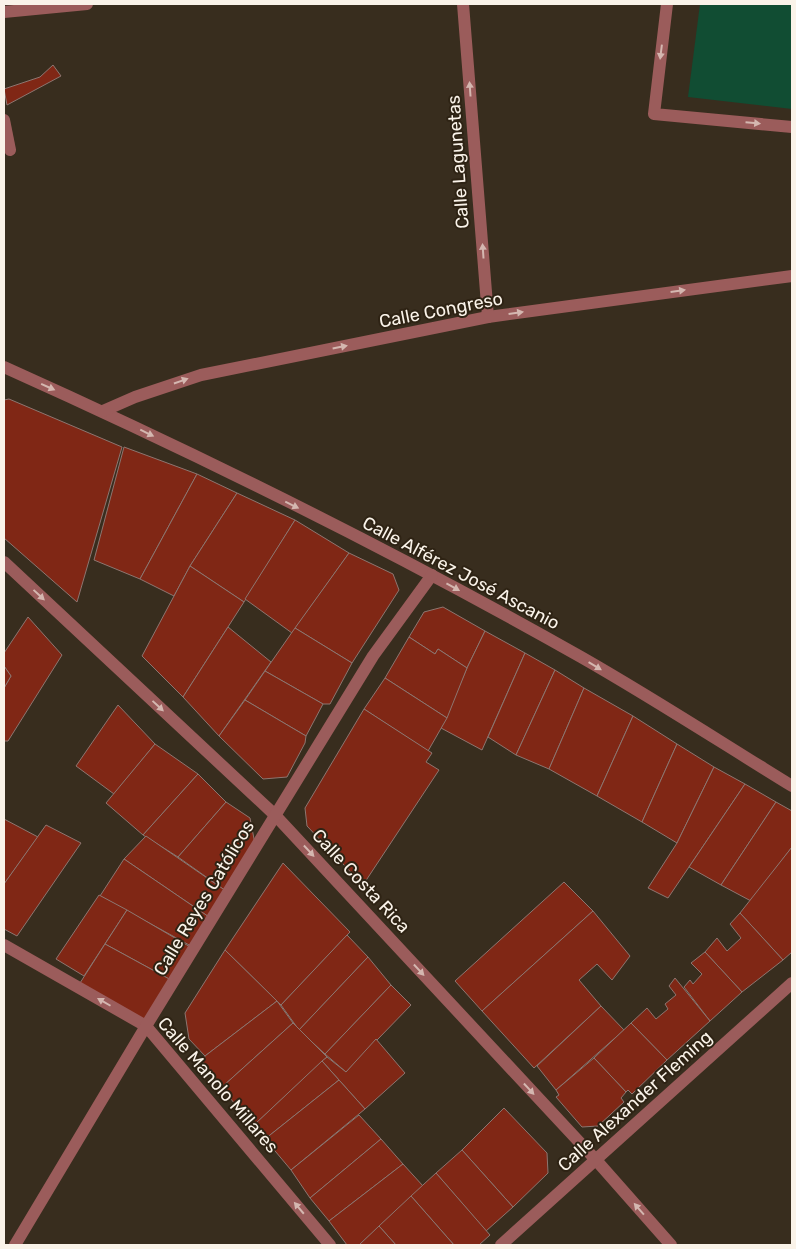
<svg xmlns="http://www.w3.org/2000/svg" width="796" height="1249" viewBox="0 0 796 1249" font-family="Rubik,sans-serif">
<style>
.green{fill:#114d33}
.building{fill:#802715;stroke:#8d7670}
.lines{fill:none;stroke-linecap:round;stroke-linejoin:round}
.minor{stroke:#9b5c5b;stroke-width:12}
.oneway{fill:#d4b7b0}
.labels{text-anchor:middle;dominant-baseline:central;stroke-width:4;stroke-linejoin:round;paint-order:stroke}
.street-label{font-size:18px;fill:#faf3e9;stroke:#2e2314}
</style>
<rect width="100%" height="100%" fill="#382d1e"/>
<!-- green -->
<polygon class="green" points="700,4 792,4 792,109 688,97"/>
<!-- building -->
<g class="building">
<polygon points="53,65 61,76 7,105 4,89 40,77"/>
<polygon points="9,399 122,447 77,602 4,538 4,400"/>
<polygon points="124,447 197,474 140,579 94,560"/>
<polygon points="197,474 237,493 190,566 174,596 140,579"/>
<polygon points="237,493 295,520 244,602 190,566"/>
<polygon points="295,520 349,553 292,633 245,599"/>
<polygon points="349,553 393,574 399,590 352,663 295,628"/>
<polygon points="190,566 244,602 183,697 142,656"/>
<polygon points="443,607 485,631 467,668 438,649 435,654 409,637 424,612"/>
<polygon points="28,617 62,655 8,741 4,741 4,688 11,676 4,666 4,653"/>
<polygon points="228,627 271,662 219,736 183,697"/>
<polygon points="295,628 352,663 330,704 323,704 265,671"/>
<polygon points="485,631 525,653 482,750 441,728 467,668"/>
<polygon points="409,637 435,654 438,649 467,668 447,718 385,678"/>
<polygon points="525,653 555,670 516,755 488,737"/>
<polygon points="4,666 11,676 4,688"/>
<polygon points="555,670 584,688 549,769 516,755"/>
<polygon points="265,671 323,704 306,736 245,700"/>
<polygon points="385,678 447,718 428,751 364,709"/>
<polygon points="584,688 633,716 597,796 549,769"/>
<polygon points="245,700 306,736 305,743 287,777 263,779 219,736"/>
<polygon points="118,705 155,744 114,794 76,766"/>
<polygon points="364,709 432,753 426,762 439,770 363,885 307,826 305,808"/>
<polygon points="633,716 677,744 642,822 597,796"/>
<polygon points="155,744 198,774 143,835 106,803"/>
<polygon points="677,744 714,767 677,843 642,822"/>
<polygon points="714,767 745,784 668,898 648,888 677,843"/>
<polygon points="198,774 226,802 178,857 143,835"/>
<polygon points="745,784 776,802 721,885 689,867"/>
<polygon points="226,802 250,818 255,844 226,891 178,857"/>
<polygon points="776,802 792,811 792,847 751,901 721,885"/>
<polygon points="4,819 38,837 4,884"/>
<polygon points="46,825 81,843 17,936 4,929 4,884"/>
<polygon points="146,836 226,891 209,917 124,859"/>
<polygon points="792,847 792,952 783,960 740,913"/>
<polygon points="124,859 209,917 191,946 100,896"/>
<polygon points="283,863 350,932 281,1005 225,950"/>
<polygon points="564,882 593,911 482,1011 455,981"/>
<polygon points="99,895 127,910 84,976 56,959"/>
<polygon points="127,910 192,948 171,980 105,944"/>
<polygon points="593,911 630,956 612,980 597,964 579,980 601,1006 534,1068 482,1011"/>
<polygon points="740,913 783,960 742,992 705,952 717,938 727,951 741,938 730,924"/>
<polygon points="347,935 368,957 299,1030 281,1005"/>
<polygon points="105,944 171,980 145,1023 80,983"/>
<polygon points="225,950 277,1001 205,1056 189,1039 185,1013"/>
<polygon points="705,952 742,992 710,1021 684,987 690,980 693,984 702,974 691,963"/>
<polygon points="368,957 391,985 325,1054 299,1030"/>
<polygon points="675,978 710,1021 667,1060 631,1023 647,1008 656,1019 668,1009 665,1004 676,995 669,986"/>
<polygon points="391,985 411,1005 346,1072 325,1054"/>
<polygon points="277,1001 293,1023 222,1087 203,1063 205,1056"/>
<polygon points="601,1006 624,1030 556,1090 537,1066"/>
<polygon points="293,1023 327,1057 252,1127 222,1087"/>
<polygon points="631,1023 667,1060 632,1094 628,1090 626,1092 594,1058"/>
<polygon points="376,1039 405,1073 365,1109 322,1061 327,1057 346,1072"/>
<polygon points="594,1058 626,1092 621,1098 624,1102 598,1126 582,1127 556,1097 559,1095 556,1090"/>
<polygon points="322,1061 339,1080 265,1139 254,1125"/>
<polygon points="339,1080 365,1109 291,1170 265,1139"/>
<polygon points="504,1108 547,1153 548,1173 513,1207 462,1150"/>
<polygon points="359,1115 381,1139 310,1198 291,1170"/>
<polygon points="381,1139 403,1164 329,1221 310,1198"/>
<polygon points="462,1150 513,1207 486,1231 436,1173"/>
<polygon points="403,1164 423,1186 359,1245 347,1245 329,1221"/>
<polygon points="436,1173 490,1235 479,1245 454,1245 411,1196"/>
<polygon points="411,1196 454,1245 396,1245 379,1226"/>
<polygon points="379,1226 396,1245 359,1245"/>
</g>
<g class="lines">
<!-- minor -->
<g class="minor">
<polyline points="463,4 488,317"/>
<polyline points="667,4 654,114 792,127"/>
<polyline points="4,12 87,4"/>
<polyline points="4,120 10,150"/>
<path d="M4,367C200,455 394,551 581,657C653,698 722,743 792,786"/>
<polyline points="103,411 135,397 201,375 488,317 792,276"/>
<polyline points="4,562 275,815 596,1160 671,1245"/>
<polyline points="4,945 146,1026 330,1245"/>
<polyline points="15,1245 146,1026 373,656 432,575"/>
<polyline points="501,1245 792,983"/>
</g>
</g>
<!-- one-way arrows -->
<defs><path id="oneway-solid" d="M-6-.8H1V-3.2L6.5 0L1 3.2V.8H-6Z" transform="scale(1.25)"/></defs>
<g class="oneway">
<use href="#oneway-solid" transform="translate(661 52) rotate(97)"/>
<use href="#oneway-solid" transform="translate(470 89) rotate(-94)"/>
<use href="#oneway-solid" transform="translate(753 123) rotate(5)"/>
<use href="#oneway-solid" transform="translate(483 251) rotate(-94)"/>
<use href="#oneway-solid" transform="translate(678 291) rotate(-8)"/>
<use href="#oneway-solid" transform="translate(516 313) rotate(-8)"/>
<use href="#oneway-solid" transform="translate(340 347) rotate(-11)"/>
<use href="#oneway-solid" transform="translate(181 381) rotate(-19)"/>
<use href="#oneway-solid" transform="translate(48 387) rotate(24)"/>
<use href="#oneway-solid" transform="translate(147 433) rotate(26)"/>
<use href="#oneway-solid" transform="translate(292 505) rotate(26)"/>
<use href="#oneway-solid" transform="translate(453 587) rotate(29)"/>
<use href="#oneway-solid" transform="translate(39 595) rotate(43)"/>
<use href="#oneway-solid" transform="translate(595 666) rotate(31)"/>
<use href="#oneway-solid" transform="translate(158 706) rotate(43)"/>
<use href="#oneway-solid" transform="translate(309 851) rotate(47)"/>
<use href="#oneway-solid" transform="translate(419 970) rotate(47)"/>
<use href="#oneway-solid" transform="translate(104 1002) rotate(-150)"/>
<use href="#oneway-solid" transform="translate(529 1089) rotate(47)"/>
<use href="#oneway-solid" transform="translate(299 1208) rotate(-130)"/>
<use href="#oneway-solid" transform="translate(639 1209) rotate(-131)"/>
</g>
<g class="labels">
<!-- street labels -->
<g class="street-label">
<text transform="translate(458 162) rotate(-94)">Calle Lagunetas</text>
<text transform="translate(441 310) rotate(-11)">Calle Congreso</text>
<text transform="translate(461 573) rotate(28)">Calle Alférez José Ascanio</text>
<text transform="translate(361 881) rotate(47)">Calle Costa Rica</text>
<text transform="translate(204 898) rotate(-59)">Calle Reyes Católicos</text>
<text transform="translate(218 1085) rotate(49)">Calle Manolo Millares</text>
<text transform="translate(635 1101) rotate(-42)">Calle Alexander Fleming</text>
</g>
</g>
<!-- border -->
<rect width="796" height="1249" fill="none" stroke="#faf3e9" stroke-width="10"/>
</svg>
